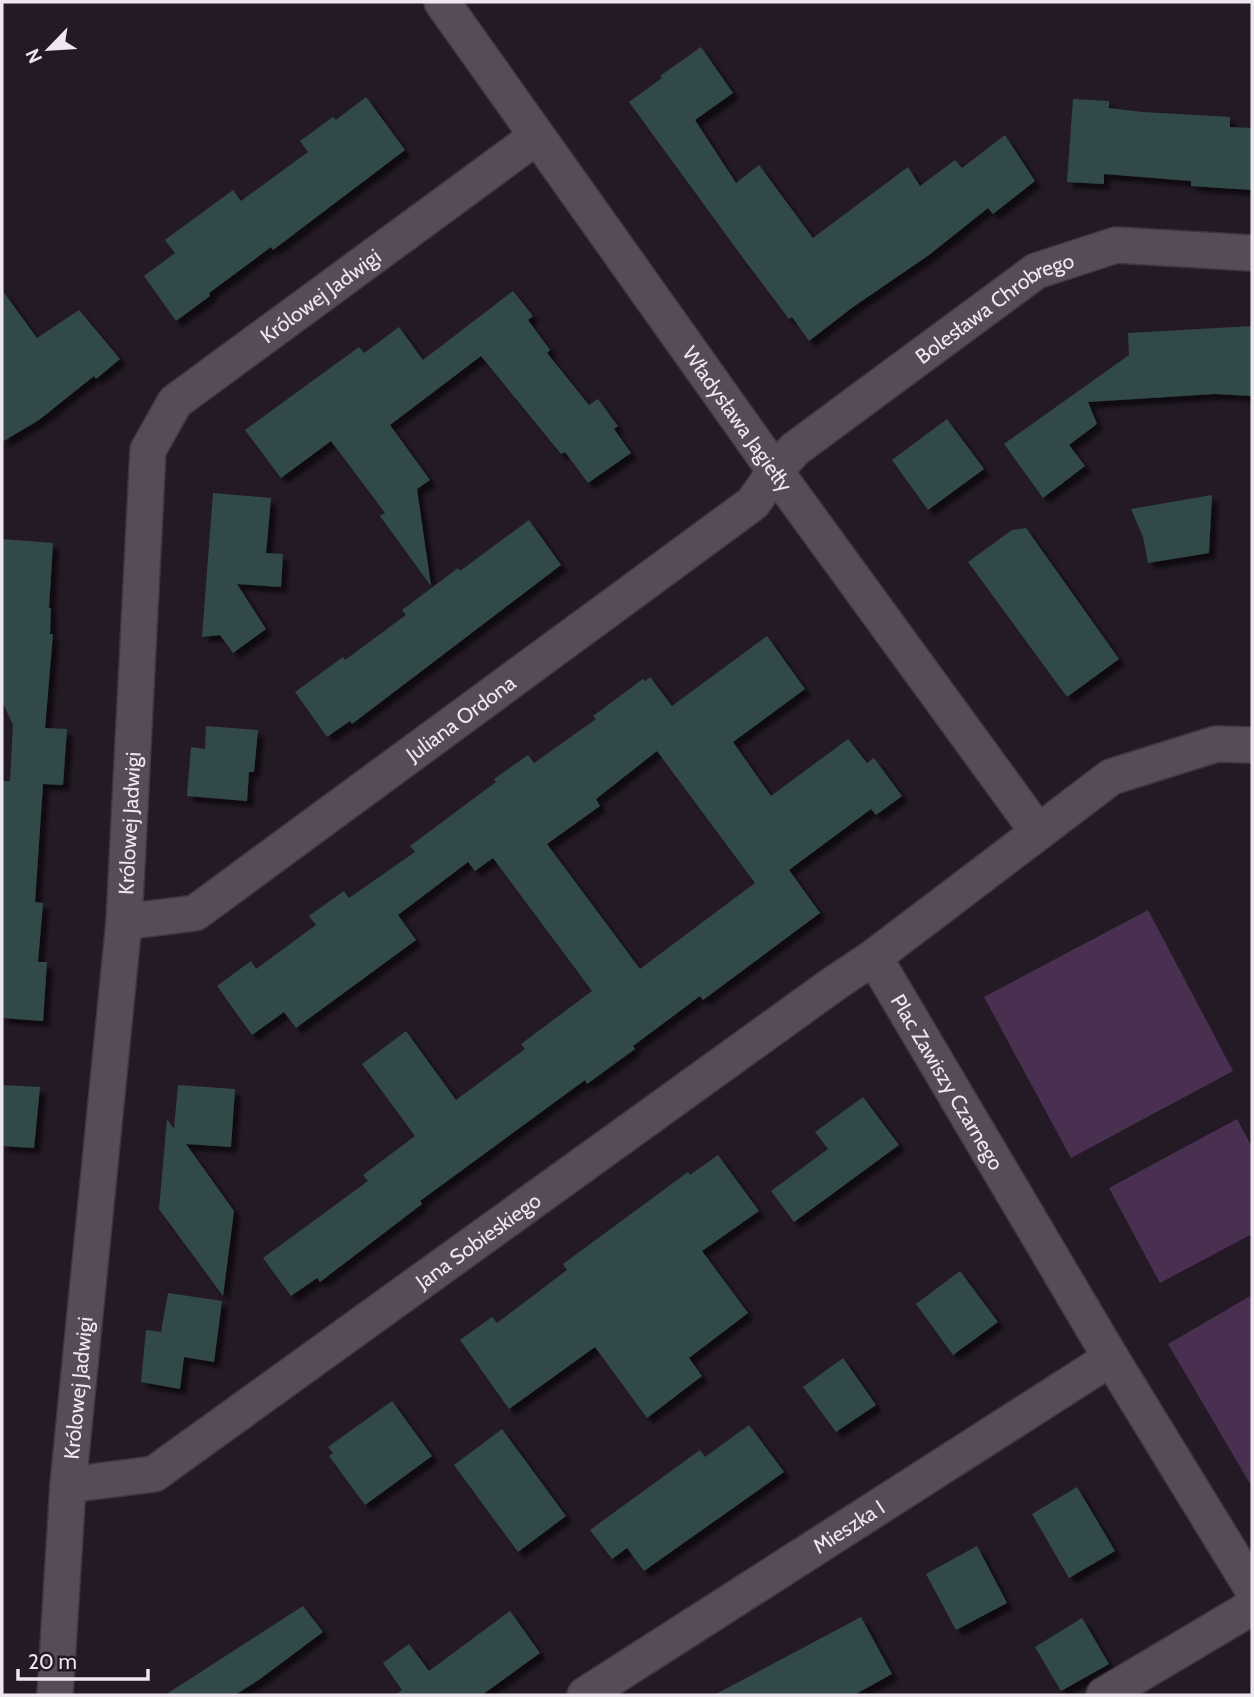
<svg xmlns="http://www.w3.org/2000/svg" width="1254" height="1697" viewBox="0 0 1254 1697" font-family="Cabin,sans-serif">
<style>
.pitch{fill:#4a3050}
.building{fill:#334948;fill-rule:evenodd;filter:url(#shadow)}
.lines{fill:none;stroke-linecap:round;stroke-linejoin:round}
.street-casing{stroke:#3e3740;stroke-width:38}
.street{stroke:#574b59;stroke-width:35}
.labels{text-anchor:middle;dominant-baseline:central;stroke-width:5;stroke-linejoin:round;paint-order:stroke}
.street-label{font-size:21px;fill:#eee7f0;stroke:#241a26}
</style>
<defs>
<filter id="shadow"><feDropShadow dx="6" dy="6" stdDeviation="2" flood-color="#0009"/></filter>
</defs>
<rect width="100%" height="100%" fill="#241a26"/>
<!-- pitch -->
<g class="pitch">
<polygon points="1148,910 1233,1071 1071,1158 984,997"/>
<polygon points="1237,1119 1252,1147 1252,1234 1160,1283 1109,1188"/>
<polygon points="1252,1295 1252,1487 1168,1344"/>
</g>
<!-- building -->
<g class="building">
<polygon points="701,47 733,93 695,120 736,183 759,165 813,238 908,167 920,186 955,160 962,168 1005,135 1035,181 993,214 988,208 929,255 853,307 809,341 792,317 789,319 743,258 629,102 662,78 660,76"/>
<polygon points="366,97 405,150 273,250 271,247 209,293 210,296 176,321 144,276 175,253 165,240 233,190 241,201 308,152 300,141 333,117 336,120"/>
<polygon points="1073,99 1109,101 1109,108 1142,112 1230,117 1230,127 1252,128 1252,190 1191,186 1191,181 1104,174 1104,184 1067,182"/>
<polygon points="2,290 37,338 79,310 120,359 96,379 94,376 39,420 2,442"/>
<polygon points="513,291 533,316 528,320 550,350 547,353 589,405 598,399 618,426 614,429 631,453 588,483 565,452 561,454 481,356 390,425 430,480 417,489 431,586 380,516 385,513 331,441 281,478 245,430 359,347 364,353 399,327 423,360"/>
<polygon points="1252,326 1252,396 1214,394 1088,402 1097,424 1069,445 1085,466 1043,498 1004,444 1129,355 1128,333"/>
<polygon points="947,419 984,469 928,510 892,460"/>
<polygon points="213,493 271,498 266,553 283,554 281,587 237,584 266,629 233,653 220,635 202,637"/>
<polygon points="1212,495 1209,553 1148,563 1143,537 1131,509"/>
<polygon points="529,520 561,565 352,724 350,721 327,737 295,692 343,657 345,660 406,615 402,610 458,568 460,571"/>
<polygon points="1026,528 1119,659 1067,697 968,562 1012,530"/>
<polygon points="2,539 53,543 49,608 51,608 50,634 53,634 45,728 67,729 63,785 43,784 35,902 43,903 38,962 47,962 43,1021 2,1018 2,781 10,781 13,725 2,701"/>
<path d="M767,636L805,689L733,742L771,796L848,739L867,763L874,758L902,796L876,815L871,809L789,870L820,913L703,1000L700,996L633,1046L635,1049L587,1084L585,1080L420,1201L422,1204L320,1282L317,1278L291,1296L263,1258L368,1181L363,1175L415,1136L362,1064L406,1031L456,1100L525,1049L521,1044L592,991L493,858L475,871L468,862L398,915L416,940L296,1028L284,1012L252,1035L217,986L251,961L256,969L316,925L309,916L344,891L349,898L415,852L410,846L496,782L494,779L528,755L534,763L596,719L593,716L643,679L645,681L650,677L672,706ZM657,751L755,883L640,969L547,844L600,806L596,799Z"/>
<polygon points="206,726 258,730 254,772 249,772 247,801 187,796 191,747 205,749"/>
<polygon points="2,1085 40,1087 34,1148 2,1146"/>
<polygon points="178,1085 235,1089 231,1147 186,1144 234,1211 223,1296 159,1209 167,1119 174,1129"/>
<polygon points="863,1097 899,1145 794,1222 771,1191 828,1149 815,1132"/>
<polygon points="718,1155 759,1211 702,1251 748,1313 689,1358 702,1376 647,1418 595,1347 509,1409 460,1340 492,1317 497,1323 567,1270 563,1264 688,1172 690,1175"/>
<polygon points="960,1271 998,1322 953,1355 916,1304"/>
<polygon points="168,1293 222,1301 214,1362 184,1357 180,1389 141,1382 146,1330 161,1332"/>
<polygon points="843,1358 876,1405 836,1432 803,1387"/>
<polygon points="392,1401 432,1456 365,1505 329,1456 333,1453 328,1447"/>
<polygon points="749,1425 784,1472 644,1571 627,1548 612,1559 590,1530 700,1450 705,1457"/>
<polygon points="502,1429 566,1516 518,1552 454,1465"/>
<polygon points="1077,1487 1115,1551 1069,1578 1032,1514"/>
<polygon points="977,1546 1007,1603 956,1630 926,1574"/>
<polygon points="303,1606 323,1632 260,1679 235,1695 165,1695"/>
<polygon points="510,1611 540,1653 482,1695 395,1695 402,1690 383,1663 409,1644 429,1671"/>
<polygon points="861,1617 892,1674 854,1695 714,1695"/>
<polygon points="1082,1618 1109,1664 1061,1691 1035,1647"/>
</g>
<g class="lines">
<defs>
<g id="street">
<path id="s1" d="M442,2L775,471L1038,832"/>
<path id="s2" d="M124,922L195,913L753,503L775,471L795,449L1036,271L1116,245L1252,253"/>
<path id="s3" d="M874,957L1111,1358L1252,1588"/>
<path id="s4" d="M68,1485L154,1474L835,983L874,957L1111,777L1216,744L1252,745"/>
<path id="s5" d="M55,1695L68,1485L124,922L148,450L175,402L536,137"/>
<path id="s6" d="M585,1695L1111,1358"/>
<polyline points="1104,1695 1252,1607"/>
</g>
</defs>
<!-- street casing -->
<use href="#street" class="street-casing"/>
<!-- street -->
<use href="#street" class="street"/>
</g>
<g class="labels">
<!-- street labels -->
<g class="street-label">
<text stroke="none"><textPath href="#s5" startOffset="1484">Królowej Jadwigi</textPath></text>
<text stroke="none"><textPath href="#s2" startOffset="1078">Bolesława Chrobrego</textPath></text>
<text stroke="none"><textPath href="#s1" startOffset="511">Władysława Jagiełły</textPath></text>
<text stroke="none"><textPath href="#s2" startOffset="401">Juliana Ordona</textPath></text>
<text stroke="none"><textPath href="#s5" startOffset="875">Królowej Jadwigi</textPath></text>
<text stroke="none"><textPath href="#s3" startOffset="145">Plac Zawiszy Czarnego</textPath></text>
<text stroke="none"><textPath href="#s4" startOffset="486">Jana Sobieskiego</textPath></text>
<text stroke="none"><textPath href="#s5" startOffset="308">Królowej Jadwigi</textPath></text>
<text stroke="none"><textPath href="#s6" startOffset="313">Mieszka I</textPath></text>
</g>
</g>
<!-- border -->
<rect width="1254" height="1697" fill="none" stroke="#eee7f0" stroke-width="7"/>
<!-- north arrow -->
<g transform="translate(49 49) rotate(245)" stroke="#241a26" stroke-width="5" paint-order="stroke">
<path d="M0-5L12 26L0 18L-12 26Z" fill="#eee7f0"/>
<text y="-10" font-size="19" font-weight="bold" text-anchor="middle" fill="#eee7f0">N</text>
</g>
<!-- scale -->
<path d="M18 1669v10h130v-10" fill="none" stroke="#eee7f0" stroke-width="3.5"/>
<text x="28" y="1669" font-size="21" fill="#eee7f0" stroke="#241a26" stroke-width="5" paint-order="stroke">20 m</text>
</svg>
